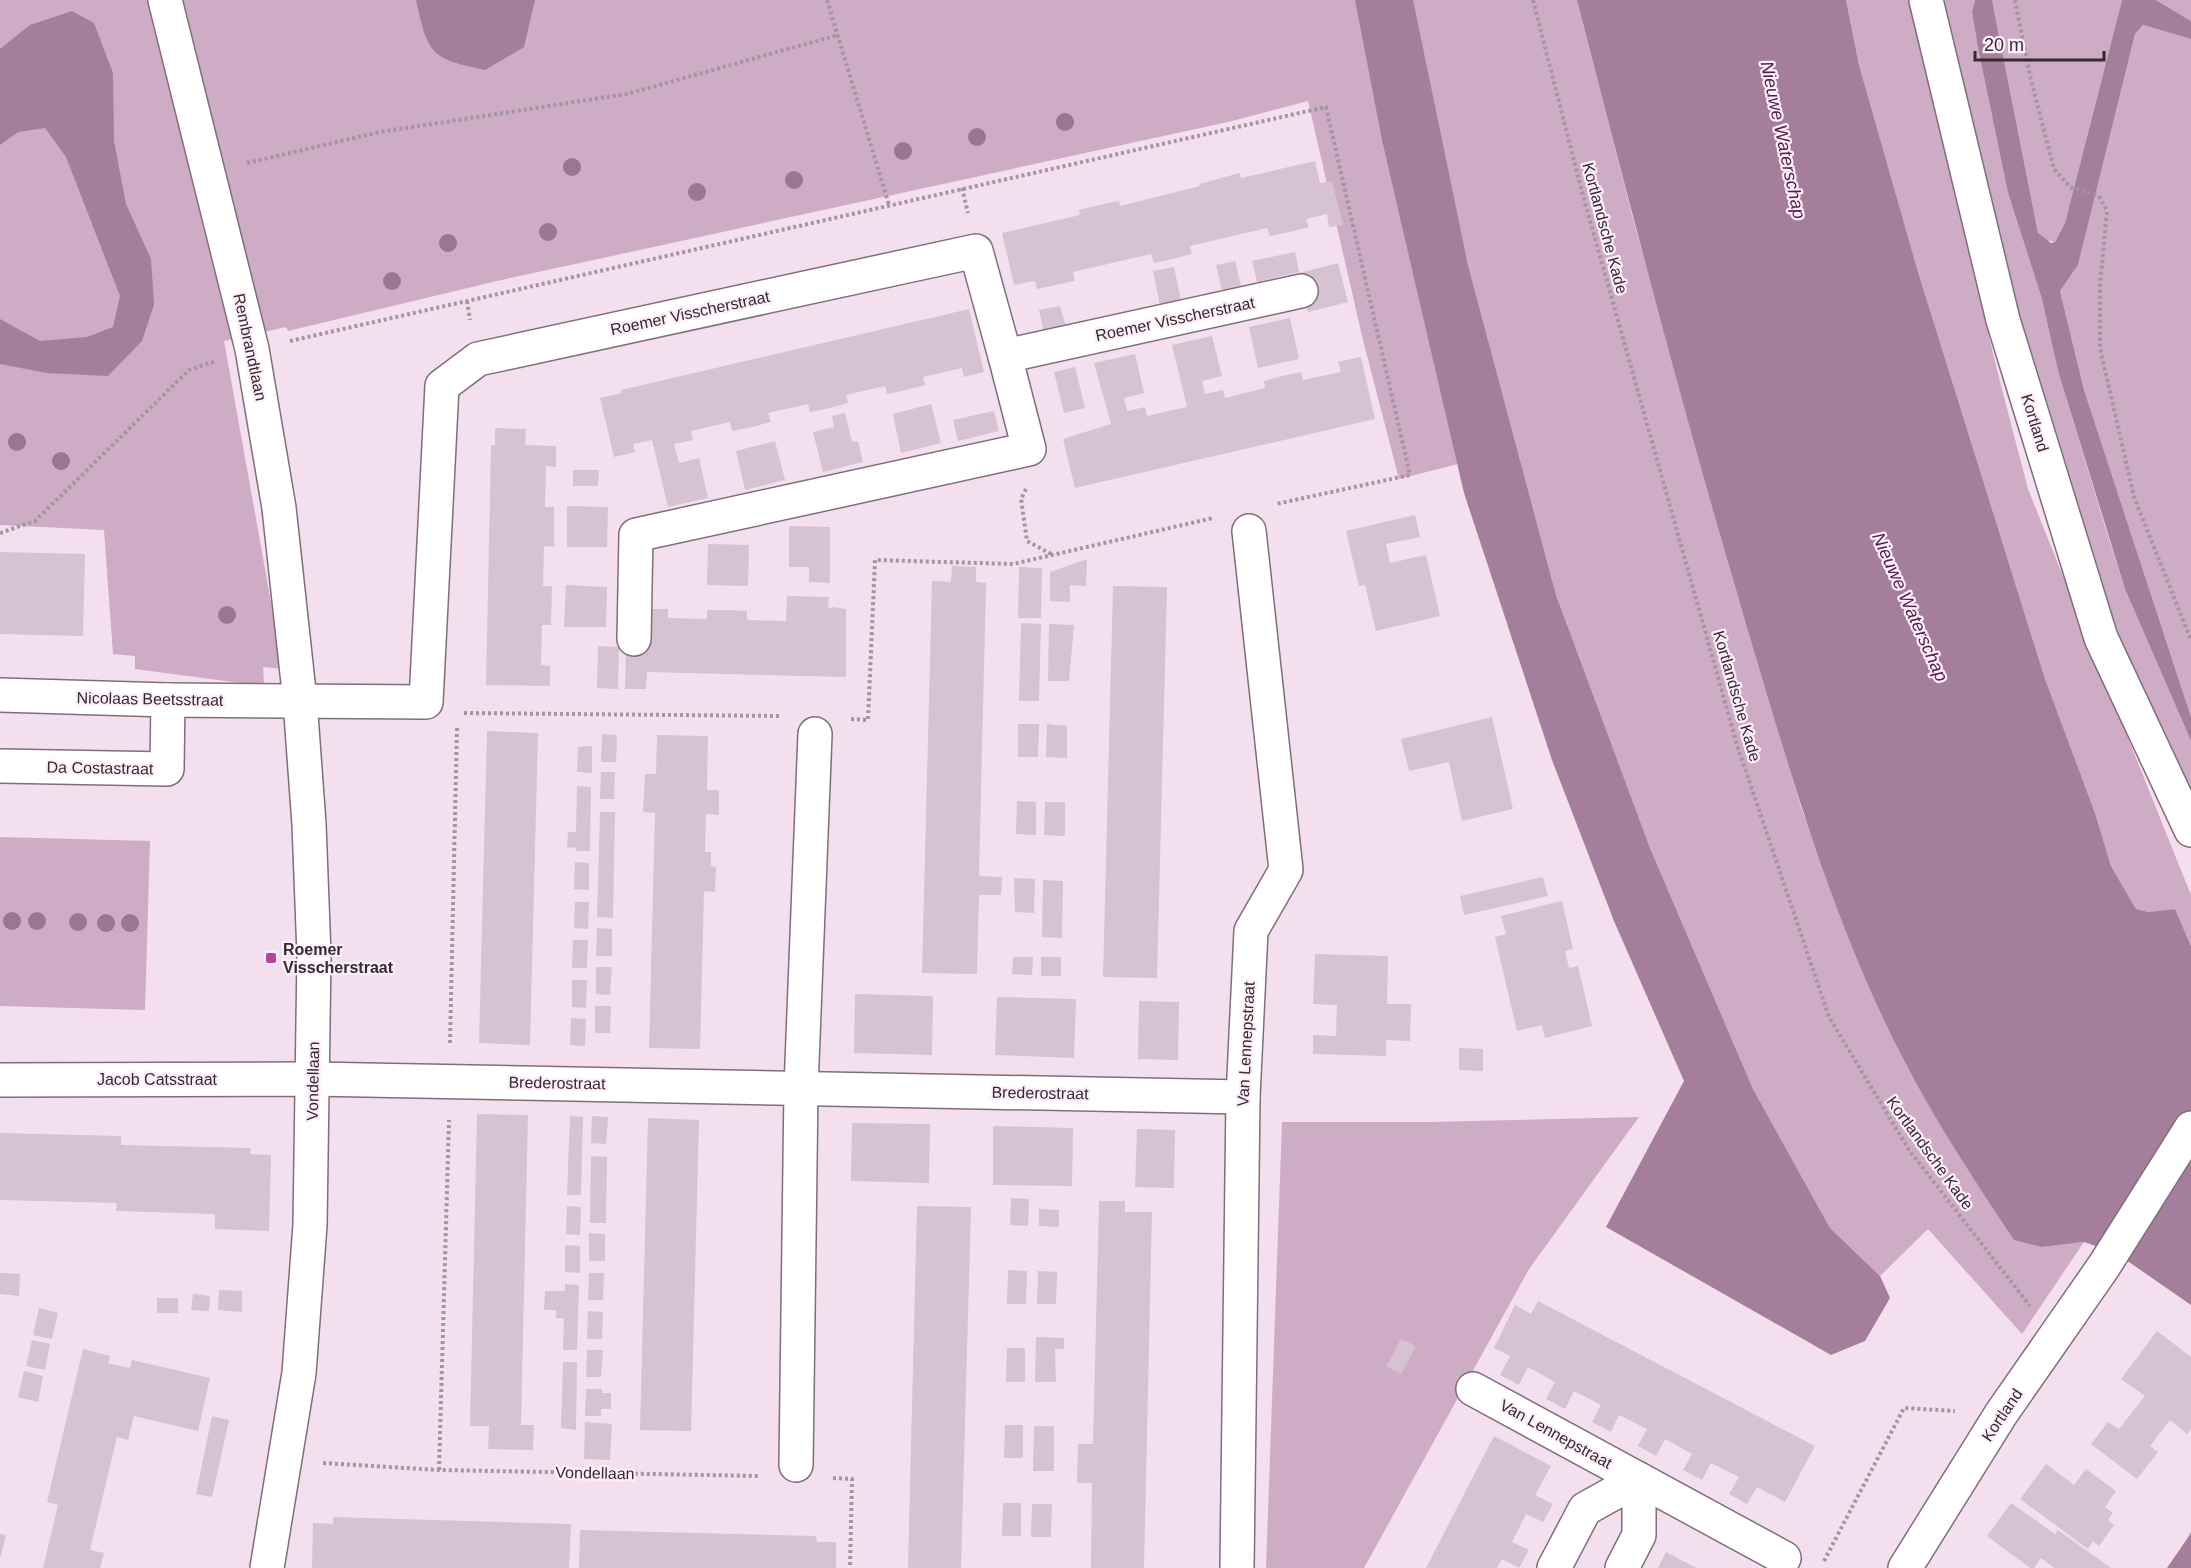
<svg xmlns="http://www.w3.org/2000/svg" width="2191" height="1568" viewBox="0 0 2191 1568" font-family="Helvetica,sans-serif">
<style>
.green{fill:#ceacc5}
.water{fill:#a47e9b}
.building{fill:#d6c2d0}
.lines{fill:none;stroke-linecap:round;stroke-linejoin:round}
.minor-casing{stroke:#806e7b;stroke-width:36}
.path{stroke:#a495a0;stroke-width:4;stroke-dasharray:3 3;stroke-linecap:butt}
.minor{stroke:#fff;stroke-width:33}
.tree{fill:#9b7693}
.poi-dot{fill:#b444a0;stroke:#feeefa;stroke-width:2}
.labels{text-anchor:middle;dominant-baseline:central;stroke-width:4.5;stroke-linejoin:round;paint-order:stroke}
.street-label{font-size:16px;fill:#322b30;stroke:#feeefa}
.poi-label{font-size:16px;font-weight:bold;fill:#322b30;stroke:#feeefa;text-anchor:start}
.water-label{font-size:18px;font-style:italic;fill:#512048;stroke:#feeefa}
</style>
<rect width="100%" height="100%" fill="#f4dfee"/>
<!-- green -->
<g class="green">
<polygon points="0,0 1577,0 1633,219 1732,577 1802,810 1848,935 1906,1064 1969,1171 2042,1247 2084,1242 2022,1334 1928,1229 1880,1276 1830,1228 1753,1089 1650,848 1556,595 1468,265 1426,69 1383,145 1458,464 1399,479 1363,340 1308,101 1228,122 497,281 288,331 286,327 224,341 283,669 263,667 264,686 135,669 135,656 113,654 104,530 0,525"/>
<polygon points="1846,0 1909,0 1998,374 2028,489 2191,895 2191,946 2175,909 2148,912 2136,909 2111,866 2095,813 2045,679 1918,272 1859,65"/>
<path d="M1939,0H1975L1972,12L1978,48L2008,193L2042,299L2058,371L2107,533L2125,589L2191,741V805C2149,711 2110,616 2076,518C2018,350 1982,173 1939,0Z"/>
<polygon points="1992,0 2122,0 2065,223 2055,242 2044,240 2038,233"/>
<polygon points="2156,0 2191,0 2191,21"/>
<polygon points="2143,25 2191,39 2191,717 2084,390 2060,291 2078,265 2135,34"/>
<polygon points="0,837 150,841 145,1010 0,1006"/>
<polygon points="1639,1117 1529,1269 1364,1568 1266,1568 1282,1122 1429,1122"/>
</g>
<!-- water -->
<g class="water">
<path d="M416,0H535L524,47L485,70C430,59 428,54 416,0Z"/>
<polygon points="1355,0 1413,0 1468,265 1556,595 1650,848 1753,1089 1830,1228 1880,1276 1890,1298 1865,1341 1831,1355 1606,1227 1684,1081 1614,921 1552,760 1464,493 1383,145"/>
<path d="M1577,0H1846L1859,65L1918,272L2045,679L2095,813L2111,866L2136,909L2148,912L2175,909L2191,946V1305L2116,1253L2084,1242L2042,1247L2014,1240C1976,1183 1938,1125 1906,1064C1836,931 1794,785 1751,641C1688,429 1632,215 1577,0Z"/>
<polygon points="1975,0 1992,0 2038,233 2051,243 2055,242 2065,223 2122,0 2156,0 2191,21 2191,39 2143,25 2135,34 2078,265 2060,291 2084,390 2191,717 2191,741 2125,589 2058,371 2042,299 2008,193 1978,48 1972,12"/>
<polygon points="72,11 94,23 113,73 114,141 126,204 151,259 154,305 142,341 108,376 47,373 0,364 0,319 40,341 87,337 113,327 120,296 66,157 45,128 18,132 0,145 0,49 30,25"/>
<polygon points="2191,1532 2191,1568 2167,1568 2189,1536"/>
</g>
<!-- building -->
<g class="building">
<polygon points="1315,161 1320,183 1332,181 1343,225 1329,227 1327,214 1306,219 1309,227 1290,232 1270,236 1267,228 1190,246 1192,254 1173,259 1154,263 1151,254 1073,272 1075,281 1055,285 1037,289 1035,281 1014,285 1002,233 1080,215 1079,210 1099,205 1119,201 1120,206 1200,186 1199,184 1240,173 1241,178"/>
<polygon points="1295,252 1299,272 1257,282 1252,261"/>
<polygon points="1235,261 1241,286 1222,290 1216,265"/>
<polygon points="1338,263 1348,302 1308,312 1299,273"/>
<polygon points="1174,267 1181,300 1160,305 1153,271"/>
<polygon points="1060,306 1066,327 1044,333 1039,310"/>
<polygon points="969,309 984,372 964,377 962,368 923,377 925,385 906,390 887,394 885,386 846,395 848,403 830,408 810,412 808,404 768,413 771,422 752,427 732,431 730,422 691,431 693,440 674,444 679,463 699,458 708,498 668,507 652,440 633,444 635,452 614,457 600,398 622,393 621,390"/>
<polygon points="1290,318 1299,359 1258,368 1249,327"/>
<polygon points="1212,336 1222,376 1202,381 1205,394 1223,390 1225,398 1265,388 1264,381 1282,376 1301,372 1303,380 1341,372 1338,362 1361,357 1375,419 1075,488 1063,439 1111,424 1094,363 1135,354 1144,393 1124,398 1127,411 1145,407 1147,416 1187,407 1172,345"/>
<polygon points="1075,367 1085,408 1064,413 1054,372"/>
<polygon points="931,404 941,443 901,453 893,414"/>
<polygon points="994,411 999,431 958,441 953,420"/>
<polygon points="845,413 852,442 858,441 863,462 823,472 813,432 834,427 832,416"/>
<polygon points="495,428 526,429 525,445 556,446 556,467 546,466 545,507 554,507 554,547 544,546 543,586 552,586 551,625 542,625 541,665 550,666 550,686 486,685 491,445 495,445"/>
<polygon points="775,441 785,480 745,490 736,451"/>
<polygon points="573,470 599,470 598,486 573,486"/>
<polygon points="567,506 608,507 607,547 567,547"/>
<polygon points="1415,515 1420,537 1386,544 1390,563 1426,555 1440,616 1376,631 1365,585 1359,586 1346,531"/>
<polygon points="789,526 830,527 830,583 809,582 809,567 789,567"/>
<polygon points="708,544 749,545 748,586 707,585"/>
<polygon points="0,552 85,554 83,636 0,634"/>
<polygon points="1087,559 1086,586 1070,585 1070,602 1050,601 1050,572"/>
<polygon points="952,566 976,567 976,582 986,583 979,876 1002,877 1001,895 979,895 977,974 922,973 932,581 951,582"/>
<polygon points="1019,567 1042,568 1041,618 1018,618"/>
<polygon points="566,585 607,587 606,627 564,627"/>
<polygon points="1113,586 1167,587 1157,978 1103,977"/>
<polygon points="787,596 829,597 828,609 834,607 846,609 846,677 647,672 646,689 625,689 626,647 646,609 668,609 668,618 707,619 707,610 727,610 747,611 747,620 786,621"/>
<polygon points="1021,623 1041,624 1039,701 1019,701"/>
<polygon points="1049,624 1074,625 1069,681 1048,681"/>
<polygon points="598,646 619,647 618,689 597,688"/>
<polygon points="1492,717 1513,809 1462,821 1449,762 1409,771 1401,739"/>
<polygon points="1018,724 1039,724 1038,757 1018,757"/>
<polygon points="1047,724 1067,726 1067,758 1046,757"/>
<polygon points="487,731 538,733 530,1045 479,1043"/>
<polygon points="602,734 617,735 616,762 601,762"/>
<polygon points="657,735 708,736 707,790 719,790 719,815 706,814 705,852 711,852 711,866 716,867 715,892 704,891 700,1049 649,1048 655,813 643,812 645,774 656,774"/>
<polygon points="592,746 592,773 577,772 578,747"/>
<polygon points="601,772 615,772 614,799 600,799"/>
<polygon points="577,786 591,787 590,851 576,851 575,847 567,848 568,832 576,832"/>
<polygon points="1017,801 1036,802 1036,835 1016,834"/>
<polygon points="1045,802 1065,802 1065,836 1044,835"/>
<polygon points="600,812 615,812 613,918 597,917"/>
<polygon points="575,862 589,863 589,890 574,889"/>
<polygon points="1543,877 1548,896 1464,915 1460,896"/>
<polygon points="1014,878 1035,879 1034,913 1015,912"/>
<polygon points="1043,880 1063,881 1062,938 1042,937"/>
<polygon points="1562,901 1573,949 1565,951 1569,968 1578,966 1592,1026 1545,1038 1542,1025 1517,1031 1495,937 1506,934 1501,916"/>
<polygon points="575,902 589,902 588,929 574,928"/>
<polygon points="597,928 612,929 612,956 596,956"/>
<polygon points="573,940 588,940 587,968 572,968"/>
<polygon points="1315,954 1388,956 1387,1004 1411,1004 1410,1041 1386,1040 1386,1056 1313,1054 1313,1035 1336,1036 1337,1005 1313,1004"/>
<polygon points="1013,957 1033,957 1032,975 1012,974"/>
<rect x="1041" y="957" width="20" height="19"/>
<polygon points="596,967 612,967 610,995 596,994"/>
<polygon points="572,980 587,980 586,1008 572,1007"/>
<polygon points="855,994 933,996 932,1055 854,1053"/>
<polygon points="997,997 1076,999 1074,1058 995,1055"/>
<polygon points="1139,1001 1179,1002 1178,1060 1138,1059"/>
<polygon points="595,1006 611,1006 610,1033 595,1033"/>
<polygon points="571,1018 586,1019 585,1046 570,1045"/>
<polygon points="1459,1048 1483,1049 1483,1071 1459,1070"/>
<polygon points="477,1114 528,1115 521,1425 534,1425 533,1450 488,1449 489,1426 470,1426"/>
<polygon points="570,1116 583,1117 581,1195 567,1195"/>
<polygon points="592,1116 608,1117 606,1144 591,1143"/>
<polygon points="648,1118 699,1120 691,1431 640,1430"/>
<polygon points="852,1123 930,1124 929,1183 851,1181"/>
<polygon points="993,1126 1073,1128 1072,1186 993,1185"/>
<polygon points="1137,1129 1175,1130 1174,1188 1135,1187"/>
<polygon points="0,1133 121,1136 121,1145 251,1148 250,1154 271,1155 269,1231 215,1229 215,1214 116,1211 117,1203 0,1200"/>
<polygon points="591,1156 607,1157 606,1223 590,1223"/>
<polygon points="1011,1198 1029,1199 1028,1226 1010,1225"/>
<polygon points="1099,1201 1125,1201 1125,1212 1152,1212 1144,1568 1091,1568 1092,1483 1077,1483 1078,1444 1093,1444"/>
<polygon points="567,1206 581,1207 580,1235 566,1234"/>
<polygon points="917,1206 971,1207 961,1568 908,1568"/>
<polygon points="1039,1209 1059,1210 1059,1227 1039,1226"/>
<polygon points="589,1233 605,1234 605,1261 589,1261"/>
<polygon points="565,1245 580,1246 580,1273 565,1272"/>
<polygon points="1008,1270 1027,1271 1026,1304 1007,1304"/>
<polygon points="1038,1271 1057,1272 1056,1304 1037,1304"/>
<polygon points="0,1273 20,1274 19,1296 0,1294"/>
<polygon points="589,1273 604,1273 603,1300 588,1300"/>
<polygon points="565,1284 579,1285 577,1350 563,1350 564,1318 556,1318 556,1310 544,1310 545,1291 565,1291"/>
<polygon points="219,1290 242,1291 242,1312 218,1310"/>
<polygon points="193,1294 210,1296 209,1311 191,1310"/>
<rect x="157" y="1298" width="21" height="15"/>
<polygon points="1538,1301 1815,1446 1785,1502 1757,1487 1747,1504 1729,1494 1739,1477 1711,1463 1702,1480 1683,1470 1692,1454 1665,1439 1656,1456 1638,1446 1647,1429 1619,1415 1611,1432 1592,1422 1601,1405 1574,1391 1565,1409 1546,1399 1555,1382 1528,1367 1519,1385 1500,1375 1510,1356 1494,1348 1515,1305 1531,1314"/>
<polygon points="39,1308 58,1313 52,1339 33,1335"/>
<polygon points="588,1311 603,1312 602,1339 587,1339"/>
<polygon points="2157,1331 2191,1357 2191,1429 2187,1434 2170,1420 2150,1446 2158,1452 2137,1479 2091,1444 2108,1422 2119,1429 2145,1396 2121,1379"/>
<polygon points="1036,1337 1064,1338 1064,1349 1055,1349 1056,1382 1035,1382"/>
<polygon points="1401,1339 1416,1346 1401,1374 1386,1366"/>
<polygon points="32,1340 50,1344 45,1370 26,1366"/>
<polygon points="1007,1348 1025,1348 1025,1382 1006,1382"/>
<polygon points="83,1349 110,1356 108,1363 130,1368 132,1360 210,1378 198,1431 134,1416 128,1440 117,1437 90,1550 104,1553 100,1568 43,1568 58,1505 47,1502"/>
<polygon points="587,1350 603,1350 601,1377 586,1377"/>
<polygon points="563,1362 577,1362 576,1430 561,1428"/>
<polygon points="24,1371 43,1376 38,1402 18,1397"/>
<polygon points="586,1389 602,1389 602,1393 611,1393 611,1409 601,1409 601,1416 585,1416"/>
<polygon points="212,1416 229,1420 212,1497 196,1494"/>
<polygon points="585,1422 612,1424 610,1460 584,1459"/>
<polygon points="1005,1425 1023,1425 1023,1458 1004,1458"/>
<polygon points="1034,1426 1054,1426 1054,1471 1033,1471"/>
<polygon points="1494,1436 1551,1466 1535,1495 1553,1504 1543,1522 1526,1514 1512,1542 1529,1550 1519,1568 1502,1559 1497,1568 1426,1568"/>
<polygon points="2046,1464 2074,1485 2086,1469 2116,1491 2105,1507 2113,1513 2108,1520 2114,1525 2099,1546 2093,1541 2088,1549 2020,1499"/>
<polygon points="1003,1503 1021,1503 1021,1536 1002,1536"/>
<polygon points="2011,1503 2055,1534 2058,1530 2111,1568 2054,1568 2041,1558 2034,1568 2030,1568 1987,1536"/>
<polygon points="1032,1504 1052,1504 1051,1537 1031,1537"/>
<polygon points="333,1517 571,1524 569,1568 312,1568 313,1523 333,1524"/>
<polygon points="580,1530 816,1536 817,1542 836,1542 836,1568 579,1568"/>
<polygon points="0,1534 6,1535 1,1556 0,1556"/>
<polygon points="1666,1552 1683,1561 1697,1568 1658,1568"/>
</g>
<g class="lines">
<defs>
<g id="minor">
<polyline points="165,0 252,349 279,508 300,701 309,824 314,955 310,1225 299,1373 267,1568"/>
<polyline points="1926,0 2003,320 2101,638 2191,830"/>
<polyline points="634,639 636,535 1029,449 1005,356"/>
<polyline points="0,695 168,700 426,702 442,386 478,359 976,251 1005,356 1301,291"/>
<polyline points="0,766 167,769 168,700"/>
<polyline points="0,1080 313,1079 1243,1097"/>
<polyline points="1473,1389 1784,1558"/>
<polyline points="796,1465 801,1088 815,734"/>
<polyline points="1237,1568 1243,1097 1251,931 1286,870 1249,531"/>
<polyline points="1554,1568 1585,1509 1639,1479 1639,1535 1622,1568"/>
<polyline points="1905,1568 2001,1414 2104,1266 2191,1128"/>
</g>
</defs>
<!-- minor casing -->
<use href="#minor" class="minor-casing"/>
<!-- path -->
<g class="path">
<polyline points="827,0 889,205"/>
<polyline points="1533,0 1582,192 1737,745 1829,1017 1909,1150 2030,1306"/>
<polyline points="2015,0 2030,76 2054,169 2070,187 2099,196 2107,211 2100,285 2100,348 2134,497 2191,640"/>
<polyline points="247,163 380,132 627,94 838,35"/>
<polyline points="962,188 968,213"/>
<polyline points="467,301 470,320"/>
<polyline points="290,341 1326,107 1410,475 1276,504"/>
<polyline points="1026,489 1021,499 1027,541 1053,555"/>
<polyline points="0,533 35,521 189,370 216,361"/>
<polyline points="464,713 780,716"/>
<polyline points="851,719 868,720 875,560 1013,564 1213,518"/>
<polyline points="450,1043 457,727"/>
<polyline points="323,1463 439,1470 759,1476"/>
<polyline points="439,1470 449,1120"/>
<polyline points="833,1478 852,1479 850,1568"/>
<polyline points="1824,1561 1904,1408 1955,1411"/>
</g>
<!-- minor -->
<use href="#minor" class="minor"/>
</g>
<!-- trees -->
<g class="tree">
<circle cx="1065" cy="122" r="9"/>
<circle cx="977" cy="137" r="9"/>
<circle cx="903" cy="151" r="9"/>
<circle cx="572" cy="167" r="9"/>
<circle cx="794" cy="180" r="9"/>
<circle cx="697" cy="192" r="9"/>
<circle cx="548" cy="232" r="9"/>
<circle cx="448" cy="243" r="9"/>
<circle cx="392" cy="281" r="9"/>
<circle cx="17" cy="442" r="9"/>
<circle cx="61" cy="461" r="9"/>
<circle cx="227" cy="615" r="9"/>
<circle cx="12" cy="921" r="9"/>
<circle cx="37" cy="921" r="9"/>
<circle cx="78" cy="922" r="9"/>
<circle cx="106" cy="923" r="9"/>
<circle cx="130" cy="923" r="9"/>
</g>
<!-- markers -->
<rect class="poi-dot" x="265" y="952" width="12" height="12" rx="3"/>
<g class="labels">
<!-- street labels -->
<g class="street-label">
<text transform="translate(1605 228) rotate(75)">Kortlandsche Kade</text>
<text transform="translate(690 313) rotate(-12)">Roemer Visscherstraat</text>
<text transform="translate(1175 319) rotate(-12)">Roemer Visscherstraat</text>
<text transform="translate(250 347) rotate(78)">Rembrandtlaan</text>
<text transform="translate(2035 423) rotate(73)">Kortland</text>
<text transform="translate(1737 696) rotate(74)">Kortlandsche Kade</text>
<text transform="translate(150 699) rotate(1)">Nicolaas Beetsstraat</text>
<text transform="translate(100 768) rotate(1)">Da Costastraat</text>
<text transform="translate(1246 1044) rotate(-87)">Van Lennepstraat</text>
<text x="157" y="1079">Jacob Catsstraat</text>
<text transform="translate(313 1081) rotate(-89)">Vondellaan</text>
<text transform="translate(557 1083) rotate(1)">Brederostraat</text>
<text transform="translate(1040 1093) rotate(1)">Brederostraat</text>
<text transform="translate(1930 1153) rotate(54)">Kortlandsche Kade</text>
<text transform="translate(2002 1415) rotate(-56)">Kortland</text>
<text transform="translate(1556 1434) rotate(29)">Van Lennepstraat</text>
<text transform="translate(595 1473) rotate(1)">Vondellaan</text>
</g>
<!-- poi labels -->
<g class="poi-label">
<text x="283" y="949">Roemer<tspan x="283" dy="18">Visscherstraat</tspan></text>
</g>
<!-- water labels -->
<g class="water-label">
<text transform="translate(1783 140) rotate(78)">Nieuwe Waterschap</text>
<text transform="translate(1910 607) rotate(66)">Nieuwe Waterschap</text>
</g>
</g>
<!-- scale -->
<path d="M1975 51v9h129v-9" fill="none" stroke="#322b30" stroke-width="3"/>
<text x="1984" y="51" font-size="18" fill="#322b30" stroke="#feeefa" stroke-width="4.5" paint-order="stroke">20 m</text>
</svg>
